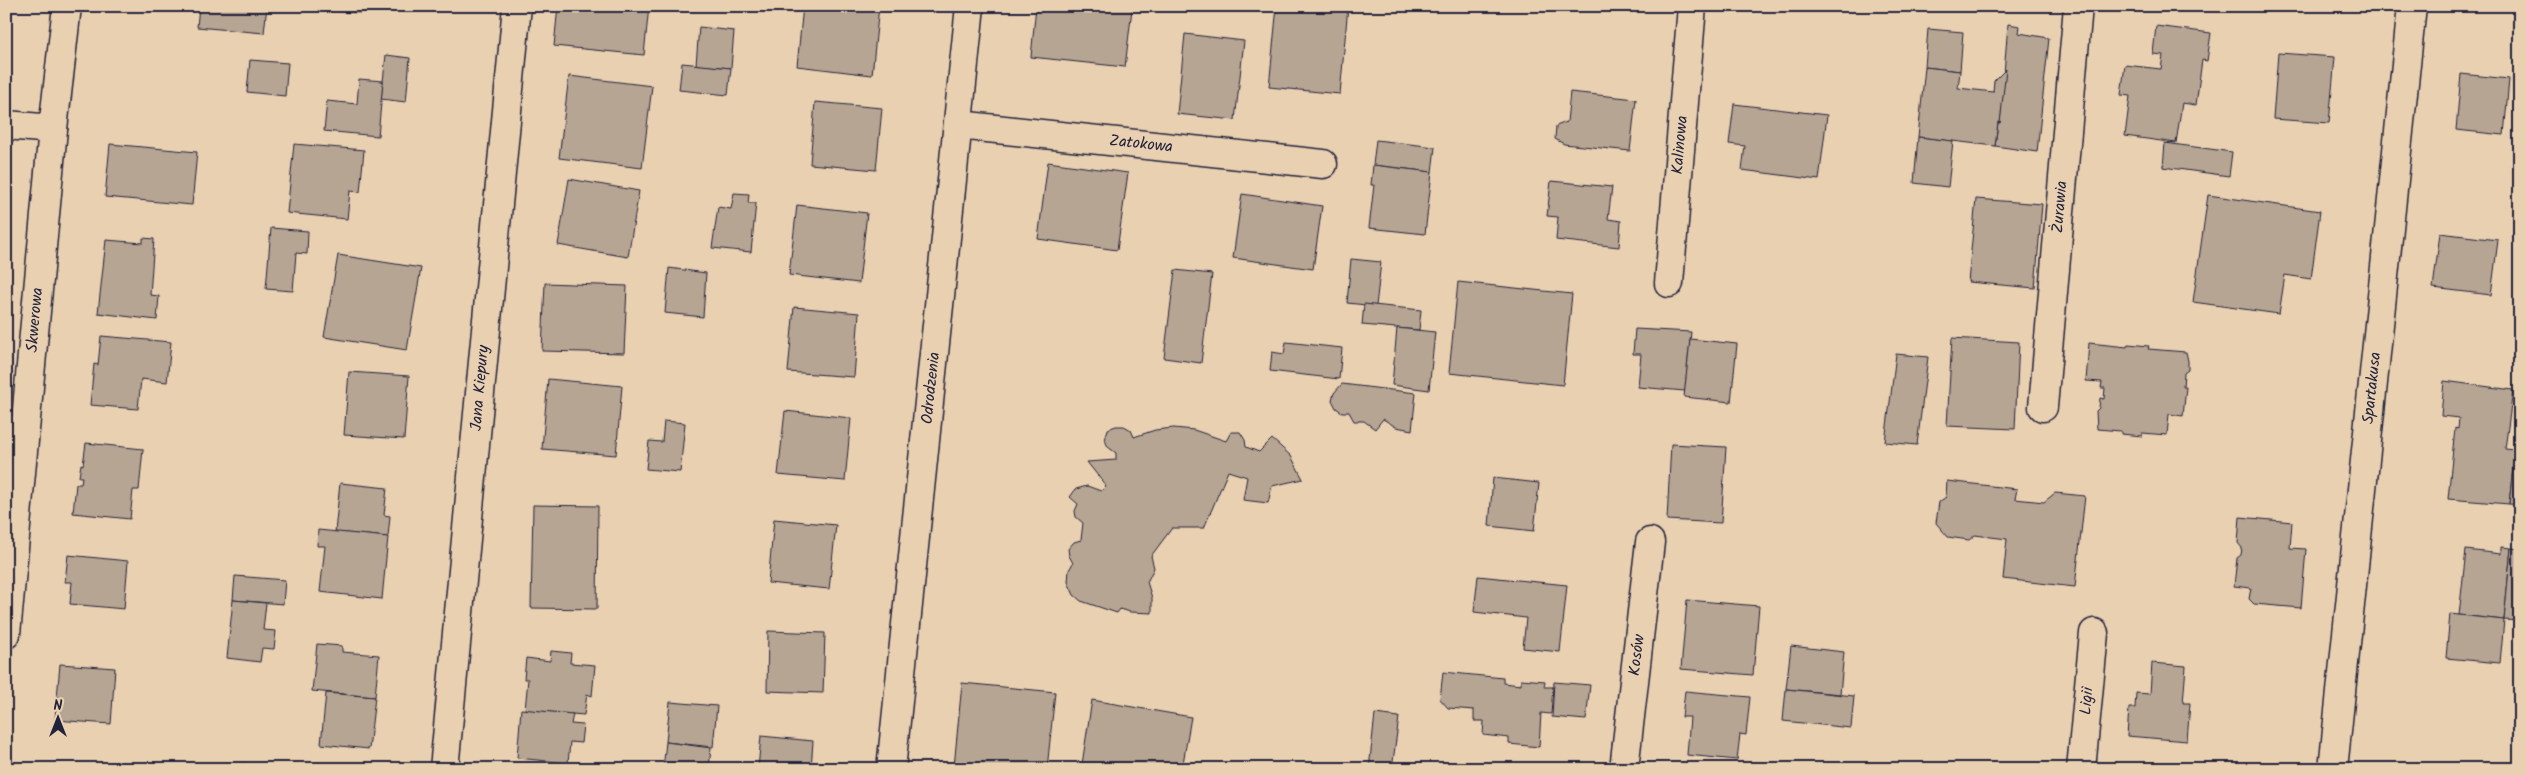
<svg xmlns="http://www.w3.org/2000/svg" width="2526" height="775" viewBox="0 0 2526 775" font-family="Kalam,sans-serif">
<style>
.building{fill:#b7a593;stroke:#22223b}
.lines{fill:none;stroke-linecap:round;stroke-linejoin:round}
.minor-casing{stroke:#22223b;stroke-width:31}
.minor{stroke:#e9d0b1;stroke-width:28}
.labels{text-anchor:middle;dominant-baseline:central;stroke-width:4;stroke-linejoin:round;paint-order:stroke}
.street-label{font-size:16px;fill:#22223b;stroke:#e9d0b1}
</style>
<rect width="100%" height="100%" fill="#e9d0b1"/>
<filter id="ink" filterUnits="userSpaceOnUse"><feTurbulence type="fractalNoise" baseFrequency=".02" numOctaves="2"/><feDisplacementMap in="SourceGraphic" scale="10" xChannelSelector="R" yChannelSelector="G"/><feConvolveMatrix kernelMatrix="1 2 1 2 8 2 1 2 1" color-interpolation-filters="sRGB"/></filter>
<g filter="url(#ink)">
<!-- building -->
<g class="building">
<polygon points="199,6 267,6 264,33 197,27"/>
<polygon points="315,6 360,6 360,13 315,10"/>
<polygon points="558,6 649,6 644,55 554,46"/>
<polygon points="803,6 879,6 872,75 797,66"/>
<polygon points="1036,6 1109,6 1132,9 1125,67 1031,57"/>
<polygon points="1277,6 1348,6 1340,94 1269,87"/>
<polygon points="2008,24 2020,26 2019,33 2049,38 2037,152 1995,146 1998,122 2000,123"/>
<polygon points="2156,26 2211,33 2207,61 2202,60 2196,105 2182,103 2176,143 2125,136 2130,96 2121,95 2125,65 2161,69 2163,55 2153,54"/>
<polygon points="699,27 734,31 731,68 696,65"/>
<polygon points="1928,29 1963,32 1960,71 1925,67"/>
<polygon points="1185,34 1244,41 1235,120 1177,114"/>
<polygon points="2278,53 2335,57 2329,123 2273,119"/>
<polygon points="386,55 410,58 406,102 381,99"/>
<polygon points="250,60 288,63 285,96 247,92"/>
<polygon points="682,63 731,68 728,95 679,90"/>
<polygon points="1925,67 1960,71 1958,88 1993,92 1994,81 2006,69 2000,123 1998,122 1995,146 1918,137"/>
<polygon points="2461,74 2509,79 2504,135 2456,130"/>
<polygon points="569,76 652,86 642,168 559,158"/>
<polygon points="359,79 383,81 378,136 324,131 327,101 357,104"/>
<polygon points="1570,92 1636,99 1630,151 1564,144 1555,139 1556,126 1567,122"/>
<polygon points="815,102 882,108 876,170 810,164"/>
<polygon points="1734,104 1827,115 1819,180 1742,170 1745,146 1729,144"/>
<polygon points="1918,137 1953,141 1948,187 1914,183"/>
<polygon points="1376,140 1435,147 1432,172 1373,165"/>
<polygon points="2165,143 2232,152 2229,176 2163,167"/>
<polygon points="110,144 197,152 192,205 105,197"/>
<polygon points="294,144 364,150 360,192 350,191 347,219 287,213"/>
<polygon points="1048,162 1128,173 1117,250 1038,239"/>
<polygon points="1373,165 1432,172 1425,234 1369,228 1374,185 1371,185"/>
<polygon points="569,179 639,191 628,257 558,245"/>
<polygon points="1551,181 1612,187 1608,219 1621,221 1619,247 1556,240 1558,217 1547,216"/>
<polygon points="734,193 749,194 748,203 756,203 751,252 712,248 718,207 731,209"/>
<polygon points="1242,194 1322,206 1313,269 1233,258"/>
<polygon points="2208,195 2320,211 2311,279 2285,275 2279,314 2193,302"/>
<polygon points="1976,199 2042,204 2035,288 1968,282"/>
<polygon points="797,205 867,213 859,283 789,275"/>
<polygon points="271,228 308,231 307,254 296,253 293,291 266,289"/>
<polygon points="2440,233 2498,240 2491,295 2433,288"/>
<polygon points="143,238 154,239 150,295 159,296 157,320 98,313 106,240 143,243"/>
<polygon points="338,255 421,268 407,350 324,337"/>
<polygon points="1351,259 1381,262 1376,306 1347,303"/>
<polygon points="669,268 706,273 703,317 665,313"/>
<polygon points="1175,270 1212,274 1201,363 1164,358"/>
<polygon points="1458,282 1572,294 1563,385 1449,373"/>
<polygon points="545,283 627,286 624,353 542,351"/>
<polygon points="1364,304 1421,310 1419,330 1362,325"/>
<polygon points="794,307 859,313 854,377 788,372"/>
<polygon points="1397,328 1435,332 1429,390 1392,385"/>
<polygon points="1635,329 1691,332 1685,391 1638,387 1641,354 1633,354"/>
<polygon points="101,336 171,342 167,382 141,379 138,409 90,405 94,364 98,365"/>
<polygon points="1952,338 2019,342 2015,429 1947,426"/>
<polygon points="1690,339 1737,344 1731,402 1684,397"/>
<polygon points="1286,342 1342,348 1339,379 1270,371 1272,352 1284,354"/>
<polygon points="2089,343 2127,347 2128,344 2149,346 2148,349 2186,352 2188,361 2188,370 2184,373 2183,387 2186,387 2183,416 2169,414 2167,435 2142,433 2142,436 2121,434 2121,431 2097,429 2096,411 2099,408 2100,398 2104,399 2105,388 2101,388 2102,382 2086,381"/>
<polygon points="1896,354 1928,357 1917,445 1885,442"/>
<polygon points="349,372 409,376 404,439 344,435"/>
<polygon points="548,379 622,386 616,455 542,449"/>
<polygon points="2444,381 2513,390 2505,449 2515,450 2509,504 2448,499 2455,428 2458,429 2459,418 2441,416"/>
<polygon points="1342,384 1416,393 1412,430 1396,427 1383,419 1375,429 1364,421 1354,421 1349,412 1342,412 1336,408 1332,400 1334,393"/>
<polygon points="785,411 851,418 845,481 778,475"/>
<polygon points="664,421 685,423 680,472 646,469 649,441 662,442"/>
<polygon points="1116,426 1124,426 1131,430 1134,437 1155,430 1174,428 1194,430 1226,441 1231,432 1240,432 1245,440 1246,447 1259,452 1272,439 1291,456 1303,479 1272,486 1268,503 1243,500 1247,477 1228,471 1204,528 1172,528 1151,556 1154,568 1147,582 1152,598 1152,613 1130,612 1120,609 1117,613 1081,601 1074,595 1068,582 1069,570 1073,563 1069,556 1068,549 1074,542 1081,540 1083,523 1076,517 1075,511 1078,504 1070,497 1076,489 1087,486 1101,491 1106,486 1087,462 1116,460 1116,453 1108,447 1105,440 1108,429"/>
<polygon points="86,443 143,449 139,490 133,490 130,519 73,513 76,484 81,484 82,477 79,477 81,464 83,465"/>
<polygon points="1671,444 1726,447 1721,523 1667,520"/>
<polygon points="2515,450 2520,451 2520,505 2509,504"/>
<polygon points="1493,478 1539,483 1534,531 1489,526"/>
<polygon points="1947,481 2017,489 2015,499 2044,502 2055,493 2085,496 2075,587 2003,579 2007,539 1975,535 1969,540 1948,537 1936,523 1939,502 1946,497"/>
<polygon points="340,483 387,488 384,515 390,516 388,537 335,532"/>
<polygon points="533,505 598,506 597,609 531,608"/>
<polygon points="2240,517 2292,522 2290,548 2306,549 2301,608 2254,604 2249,599 2251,588 2234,586 2237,558 2241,555 2242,548 2238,543"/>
<polygon points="774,519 836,525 829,589 768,583"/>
<polygon points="318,530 388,537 382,599 320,592 325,546 317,546"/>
<polygon points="2501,547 2511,548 2504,620 2459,615 2466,550 2501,554"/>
<polygon points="2511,548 2520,549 2520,621 2504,620"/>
<polygon points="68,555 128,561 124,609 70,604 72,582 65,582"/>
<polygon points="235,576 285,580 283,604 233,600"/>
<polygon points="1478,576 1567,585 1560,652 1523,648 1526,618 1474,612"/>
<polygon points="233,600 266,603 263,630 276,631 274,649 262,648 260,662 227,658"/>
<polygon points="1687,600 1759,606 1753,675 1681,669"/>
<polygon points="2450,614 2504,620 2500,663 2446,658"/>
<polygon points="768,631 825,633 823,693 767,691"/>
<polygon points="317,644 342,646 342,652 379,655 375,697 312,691"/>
<polygon points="1791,646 1844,652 1840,694 1786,689"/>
<polygon points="551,651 571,653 570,663 595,665 592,696 587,694 584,715 525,710 528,679 524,679 526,658 550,661"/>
<polygon points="2152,663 2186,666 2183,703 2190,703 2187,741 2127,736 2129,708 2135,708 2136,693 2150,694"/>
<polygon points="60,664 115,668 111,724 55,720"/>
<polygon points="1443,672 1503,678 1503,683 1521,685 1521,679 1545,681 1544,687 1553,687 1551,714 1541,713 1539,747 1509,744 1509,738 1483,735 1484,721 1474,721 1474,710 1448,708 1440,699"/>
<polygon points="1554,682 1590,685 1586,720 1552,717"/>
<polygon points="962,683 1055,692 1047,769 954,767"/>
<polygon points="1786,689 1854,696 1851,728 1783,721"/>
<polygon points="1685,691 1750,697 1746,735 1740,734 1737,760 1687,755 1690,717 1682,717"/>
<polygon points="326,693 375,697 369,749 321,744"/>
<polygon points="1092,700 1191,717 1182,769 1111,769 1082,764"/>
<polygon points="670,702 717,706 713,747 666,742"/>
<polygon points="521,709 573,714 571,724 583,725 581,743 570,742 568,763 517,758"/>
<polygon points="1375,714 1399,717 1392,769 1369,769"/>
<polygon points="761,736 813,741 811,769 758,769"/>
<polygon points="666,742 711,748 709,769 663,769"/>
<polygon points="241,763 282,767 281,769 240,769"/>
</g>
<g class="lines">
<defs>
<g id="minor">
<polyline points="6,125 53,129"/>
<polyline points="959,125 1323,164"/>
<polyline points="1669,283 1692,6"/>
<polyline points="2043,407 2078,6"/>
<polyline points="6,634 53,129 67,6"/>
<polyline points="444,769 517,6"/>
<polyline points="891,769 970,6"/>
<polyline points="1624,769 1650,542"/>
<polyline points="2081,769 2094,633"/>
<polyline points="2333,769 2412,6"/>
</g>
</defs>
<!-- minor casing -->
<use href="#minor" class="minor-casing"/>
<!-- minor -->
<use href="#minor" class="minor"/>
</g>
</g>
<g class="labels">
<!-- street labels -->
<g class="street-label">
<text transform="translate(1141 144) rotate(6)">Zatokowa</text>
<text transform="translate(1680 145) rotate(-85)">Kalinowa</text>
<text transform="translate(2060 207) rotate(-85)">Żurawia</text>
<text transform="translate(35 320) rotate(-85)">Skwerowa</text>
<text transform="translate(480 388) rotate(-85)">Jana Kiepury</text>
<text transform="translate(931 388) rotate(-84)">Odrodzenia</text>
<text transform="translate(2372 388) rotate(-84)">Spartakusa</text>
<text transform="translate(1637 655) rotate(-83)">Kosów</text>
<text transform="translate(2087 701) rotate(-85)">Ligii</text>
</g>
</g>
<!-- margin -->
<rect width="2526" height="775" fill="none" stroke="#e9d0b1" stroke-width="25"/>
<rect x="12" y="12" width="2501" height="750" fill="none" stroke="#22223b" stroke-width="2" filter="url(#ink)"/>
<!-- north arrow -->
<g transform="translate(58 718)" stroke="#e9d0b1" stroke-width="4" paint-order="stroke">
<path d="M0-4L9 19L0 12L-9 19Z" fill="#22223b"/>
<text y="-8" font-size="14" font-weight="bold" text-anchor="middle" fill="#22223b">N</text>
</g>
</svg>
